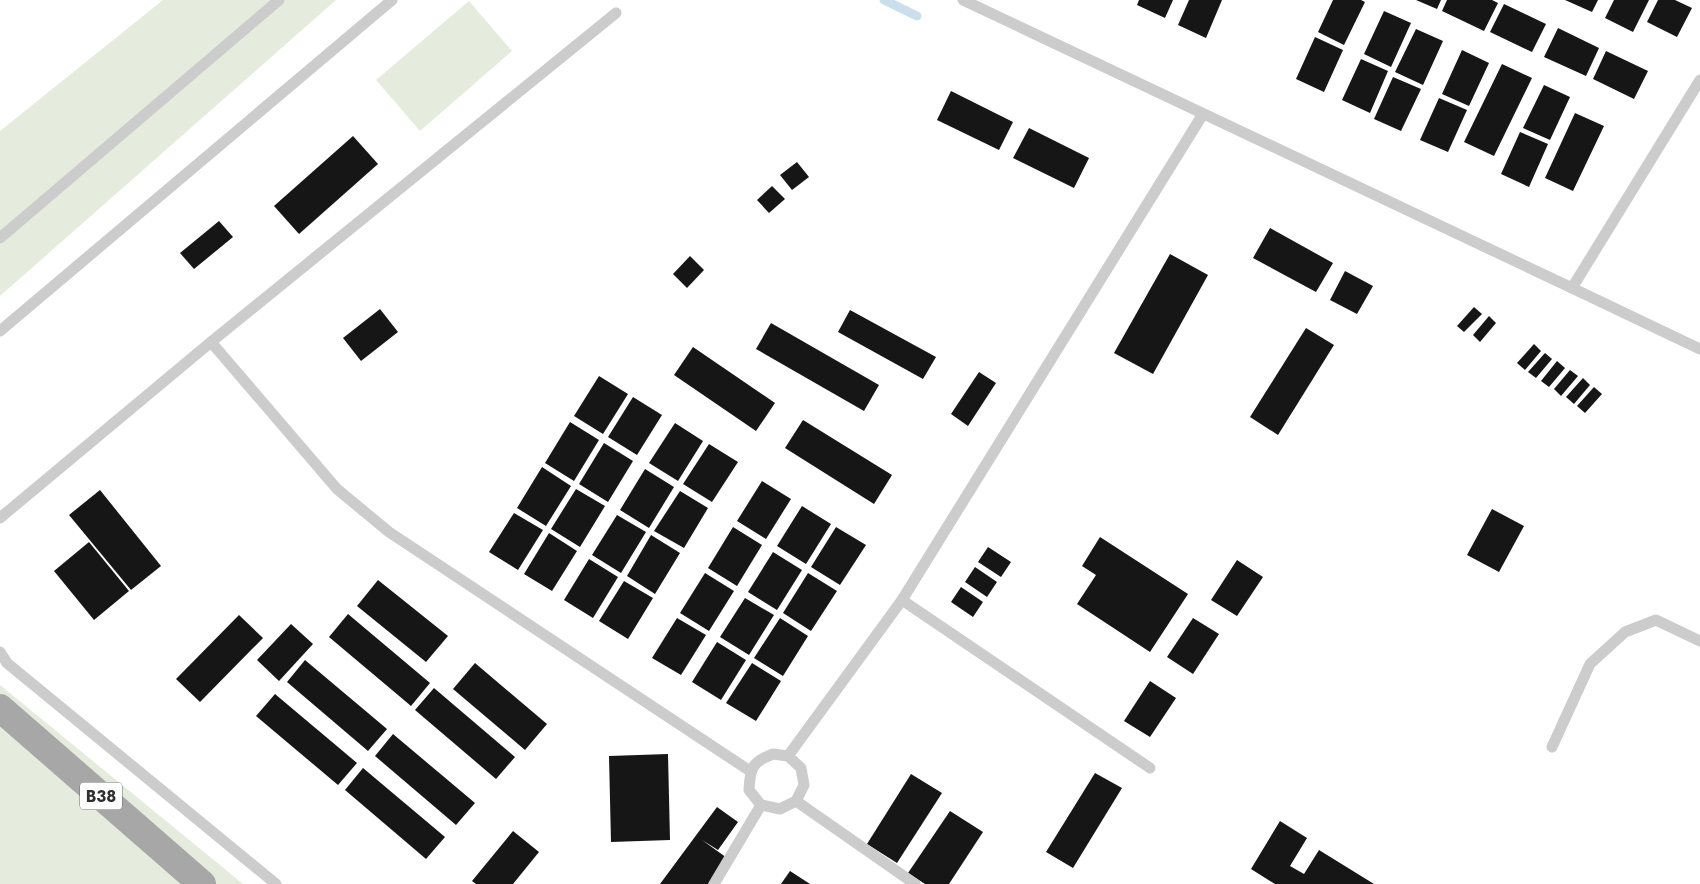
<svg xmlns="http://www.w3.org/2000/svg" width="1700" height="884" viewBox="0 0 1700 884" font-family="Jost,sans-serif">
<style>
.green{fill:#e5ebdd}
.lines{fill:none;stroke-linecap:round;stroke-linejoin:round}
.stream{stroke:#cadfeb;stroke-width:9}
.building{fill:#161616}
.service{stroke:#ccc;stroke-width:11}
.primary{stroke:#a7a7a7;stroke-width:28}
.labels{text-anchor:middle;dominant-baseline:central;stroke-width:5;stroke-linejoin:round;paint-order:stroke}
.shield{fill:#fff;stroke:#6d6d6d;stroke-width:1}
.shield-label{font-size:16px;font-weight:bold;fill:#2f2f2f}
</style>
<rect width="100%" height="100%" fill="#fff"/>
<!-- green -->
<g class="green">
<polygon points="163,0 336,0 0,296 0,131"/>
<polygon points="469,1 512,51 420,131 376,80"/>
<polygon points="0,685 243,884 0,884"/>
</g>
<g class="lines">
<!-- stream -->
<polyline class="stream" points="884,0 917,16"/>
</g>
<!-- building -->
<g class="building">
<polygon points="1139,0 1173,0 1165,18 1137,5"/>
<polygon points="1189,0 1222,0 1206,38 1178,25"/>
<polygon points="1333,0 1361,0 1365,2 1344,45 1318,32"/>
<polygon points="1416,0 1441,0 1437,9"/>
<polygon points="1447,0 1492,0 1498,3 1484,31 1442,11"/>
<polygon points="1565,0 1598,0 1592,12"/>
<polygon points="1614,0 1649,0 1633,32 1605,18"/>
<polygon points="1658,0 1675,0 1692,8 1677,37 1647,22"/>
<polygon points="1504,4 1546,24 1532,52 1490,32"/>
<polygon points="1384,11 1411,23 1391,67 1364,54"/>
<polygon points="1558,28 1599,48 1586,76 1544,57"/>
<polygon points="1416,29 1443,41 1423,85 1395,72"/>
<polygon points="1315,37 1343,50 1324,92 1296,79"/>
<polygon points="1462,50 1489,63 1469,106 1442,94"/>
<polygon points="1606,51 1648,71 1634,99 1593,79"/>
<polygon points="1361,59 1388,71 1370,113 1342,100"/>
<polygon points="1502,64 1532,78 1494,156 1464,142"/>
<polygon points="1393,77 1421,89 1401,131 1374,119"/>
<polygon points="1544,85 1570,97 1550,140 1523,128"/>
<polygon points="951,91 1013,122 999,150 937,120"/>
<polygon points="1439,98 1467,110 1448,152 1420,140"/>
<polygon points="1575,113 1604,126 1573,191 1545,178"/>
<polygon points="1029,128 1089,158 1074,188 1013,158"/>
<polygon points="1520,132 1548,144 1529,187 1501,174"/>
<polygon points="353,136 378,164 299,234 274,206"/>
<polygon points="797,162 809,177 792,190 780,175"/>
<polygon points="772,186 785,199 769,213 757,200"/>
<polygon points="219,221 233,237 194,269 180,253"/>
<polygon points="1270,228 1333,263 1316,292 1253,258"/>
<polygon points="1170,254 1208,275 1153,374 1114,353"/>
<polygon points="690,256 704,270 687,288 673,274"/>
<polygon points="1345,271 1373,286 1357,314 1330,300"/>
<polygon points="1474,307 1482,314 1464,332 1457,326"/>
<polygon points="380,309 398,332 361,361 343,338"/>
<polygon points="850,310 936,357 923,379 838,332"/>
<polygon points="1489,316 1496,323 1480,342 1473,335"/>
<polygon points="771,323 879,385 864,411 756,349"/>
<polygon points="1306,328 1334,345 1278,435 1250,417"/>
<polygon points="1534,344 1541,351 1525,370 1517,363"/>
<polygon points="693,347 775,403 756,431 674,375"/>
<polygon points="1545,353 1552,359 1536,378 1528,372"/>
<polygon points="1557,361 1565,368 1549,387 1541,381"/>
<polygon points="1570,370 1578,376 1561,396 1554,389"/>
<polygon points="979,372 996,383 968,426 951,414"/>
<polygon points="599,376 628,394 603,434 574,416"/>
<polygon points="1583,378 1590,385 1574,404 1566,397"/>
<polygon points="1594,387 1602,394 1585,413 1577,406"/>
<polygon points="633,397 662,415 637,455 608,437"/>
<polygon points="803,420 892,475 874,504 785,448"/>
<polygon points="570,422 599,440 574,481 545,463"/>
<polygon points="675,423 703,441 678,481 649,463"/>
<polygon points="604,443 633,461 608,502 579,484"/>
<polygon points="709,444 738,462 712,502 683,484"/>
<polygon points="542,467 571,486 546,526 517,508"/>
<polygon points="645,469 674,487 649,528 620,510"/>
<polygon points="762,481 791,499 766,539 737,521"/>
<polygon points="576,489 605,506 580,547 551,529"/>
<polygon points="100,490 161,566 131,590 69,515"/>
<polygon points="680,491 708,508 684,548 654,531"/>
<polygon points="802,506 831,524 806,564 777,546"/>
<polygon points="1492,509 1524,526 1499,572 1467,555"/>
<polygon points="514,513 543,530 518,570 489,552"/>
<polygon points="617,515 646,532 621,573 592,555"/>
<polygon points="733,527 762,545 737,586 708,568"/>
<polygon points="836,527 866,545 840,585 811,567"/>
<polygon points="549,533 577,551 552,591 524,574"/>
<polygon points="651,535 680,553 655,594 627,576"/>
<polygon points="1100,537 1188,594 1150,652 1077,604 1096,575 1082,566"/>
<polygon points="89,542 129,591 94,620 54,571"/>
<polygon points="988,547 1011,562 1001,577 978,562"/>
<polygon points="773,552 802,570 777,610 748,592"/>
<polygon points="589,559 618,577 593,618 564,600"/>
<polygon points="1237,560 1263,577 1237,616 1211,600"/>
<polygon points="975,567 997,582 987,597 965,582"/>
<polygon points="705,573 734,591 709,631 680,613"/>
<polygon points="808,573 837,591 811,631 783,613"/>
<polygon points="378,580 448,636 426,662 357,606"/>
<polygon points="624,581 653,598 628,639 599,621"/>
<polygon points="961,587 983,602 973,617 951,602"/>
<polygon points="745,598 774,615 749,655 720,637"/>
<polygon points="348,614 430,683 411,706 329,637"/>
<polygon points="239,615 263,638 200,702 176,679"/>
<polygon points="677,618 706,635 681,675 652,658"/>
<polygon points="780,618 808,636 783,676 754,658"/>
<polygon points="1193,618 1219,634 1193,674 1167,657"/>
<polygon points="291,624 313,644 279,681 257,660"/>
<polygon points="717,642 746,660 721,700 692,682"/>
<polygon points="305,660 387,729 368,751 287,682"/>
<polygon points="475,663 547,724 525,750 453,689"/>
<polygon points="752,663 781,681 756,721 726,703"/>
<polygon points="1150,681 1176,698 1150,737 1124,721"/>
<polygon points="434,688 515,757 496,779 415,710"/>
<polygon points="275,694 357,763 338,785 256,716"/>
<polygon points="393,734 475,803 456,825 375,756"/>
<polygon points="668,754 670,840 611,842 609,756"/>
<polygon points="363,768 445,837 426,859 345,790"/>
<polygon points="1095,773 1122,788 1073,868 1046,852"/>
<polygon points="911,774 942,793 897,863 867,844"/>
<polygon points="717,807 738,822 718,850 702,840 727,858 708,884 660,884"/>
<polygon points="950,811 983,832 949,884 925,884 908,873"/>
<polygon points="1280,821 1307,838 1290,866 1304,874 1319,850 1374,884 1275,884 1251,869"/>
<polygon points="513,831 539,852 513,884 476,884 472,881"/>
<polygon points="790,871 810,884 781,884"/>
</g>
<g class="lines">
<!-- service -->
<g class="service">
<polyline points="963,0 1572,288"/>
<polyline points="616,13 211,342 337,489 389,532 750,771"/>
<polyline points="1700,80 1572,288 1700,349"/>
<polyline points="0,238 279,0"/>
<polyline points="0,331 392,0"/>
<polyline points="0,518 211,342"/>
<polyline points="902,600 1150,768"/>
<polyline points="0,652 7,663 276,884"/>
<polyline points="1552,747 1590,664 1625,632 1656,620 1700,641"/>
<path d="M773,754L788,756L801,768L804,785L796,801L780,809L761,805L749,790C750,768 752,762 773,754Z"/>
<polyline points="788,756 902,600 1203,114"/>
<polyline points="796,801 915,884"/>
<polyline points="714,884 761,805"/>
</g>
<!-- primary -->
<polyline class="primary" points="0,708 202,884"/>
</g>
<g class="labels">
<!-- shield labels -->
<rect class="shield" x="80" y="782.5" width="42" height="27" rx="4"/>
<g class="shield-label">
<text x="101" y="796">B38</text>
</g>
</g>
</svg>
